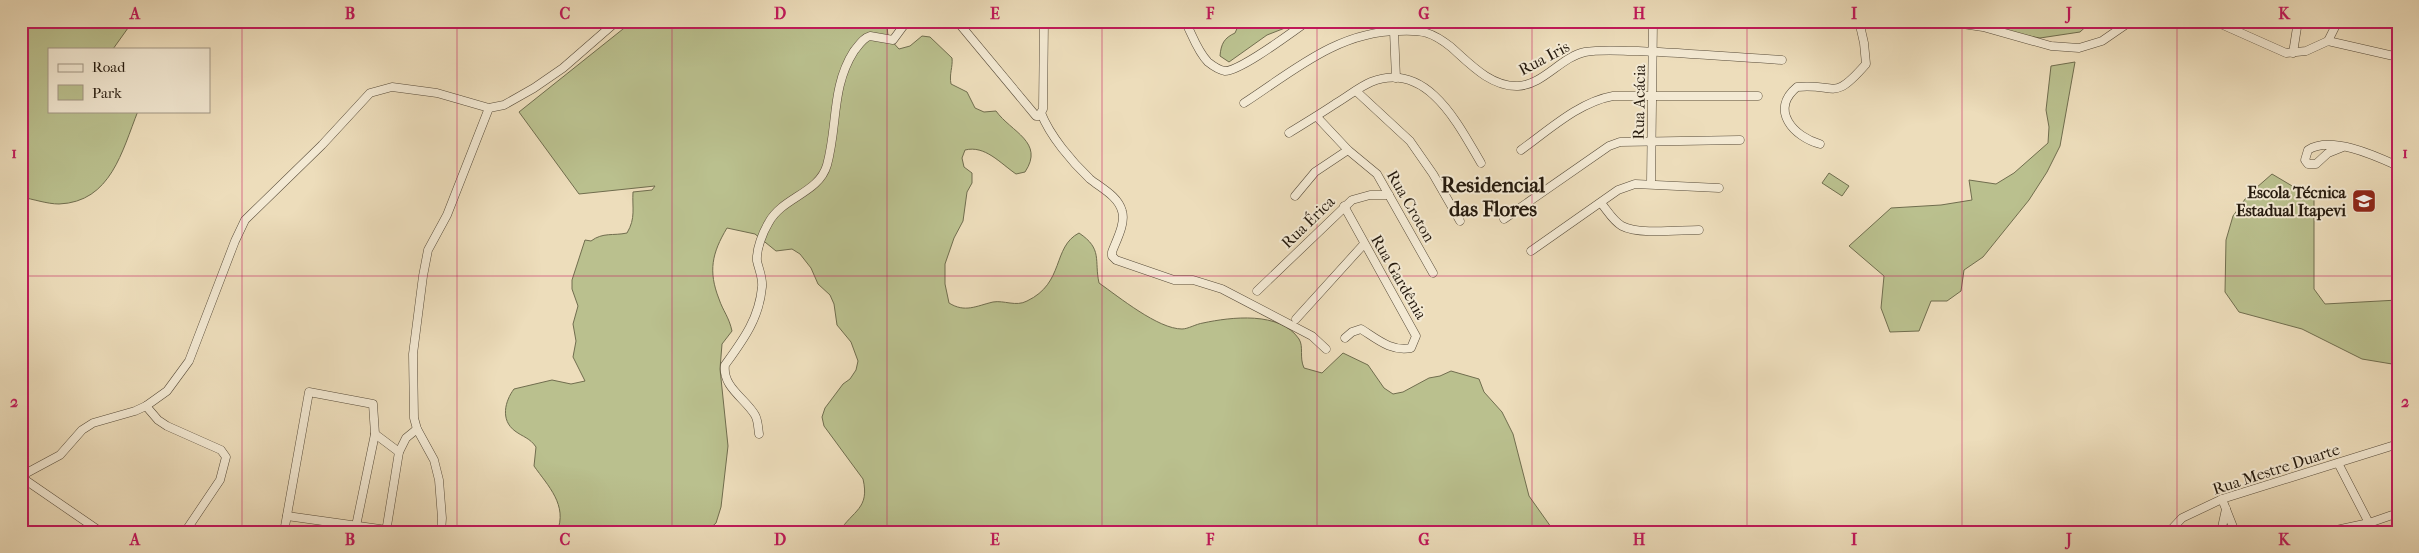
<svg xmlns="http://www.w3.org/2000/svg" width="2419" height="553" viewBox="0 0 2419 553" font-family="'IM FELL French Canon',serif">
<style>
.green{fill:#bac08e;stroke:#706d4e}
.lines{fill:none;stroke-linecap:round;stroke-linejoin:round}
.minor-casing{stroke:#574b39;stroke-width:9}
.minor{stroke:#f3e9d3;stroke-width:8}
.grid{fill:none;stroke:#c2185b;stroke-width:1;stroke-opacity:0.55}
.labels{text-anchor:middle;dominant-baseline:central;stroke-width:4;stroke-linejoin:round;paint-order:stroke}
.street-label{font-size:16px;fill:#251a0e;stroke:#f3e9d3}
.poi-label{font-size:16px;font-weight:bold;fill:#251a0e;stroke:#f3e9d3;text-anchor:end}
.district-label{font-size:21px;font-weight:bold;fill:#251a0e;stroke:#f3e9d3}
.neatline{fill:none;stroke:#c2185b;stroke-width:2}
.grid-label{font-size:16px;text-anchor:middle;font-weight:bold;fill:#c2185b}
</style>
<rect width="100%" height="100%" fill="#edddbb"/>
<filter id="stains"><feTurbulence type="fractalNoise" baseFrequency=".004" numOctaves="4"/><feColorMatrix values="0 0 0 0 .2 0 0 0 0 .09 0 0 0 0 .02 0 0 0 .5 -.17"/></filter>
<radialGradient id="worn" r=".72"><stop offset=".6" stop-color="#630" stop-opacity="0"/><stop offset="1" stop-color="#630" stop-opacity=".3"/></radialGradient>
<!-- green -->
<g class="green">
<path d="M21,21H133L113,49H49V111H138C122,151 111,202 59,204C47,204 33,199 21,197Z"/>
<path d="M633,21H877L887,25L888,37L899,49L910,46L922,36L930,37L952,58C953,67 949,74 951,84L967,92L975,108L984,112L996,111C1011,132 1045,142 1025,172L1016,174C1000,163 985,145 965,150L962,158L964,167L972,173V183L967,192L963,221L954,238L945,264V284L949,303C965,313 976,306 993,302C1004,300 1016,307 1027,301C1065,283 1052,247 1079,233C1103,249 1094,260 1099,283C1119,297 1158,329 1182,329C1188,329 1196,324 1203,323C1231,317 1280,311 1299,339C1304,347 1299,357 1304,368L1322,373L1343,353L1368,365L1384,388L1393,394L1403,392L1429,378L1440,376L1451,371L1479,379L1484,392L1502,412L1513,434L1529,496L1551,527L1563,532H839C853,510 870,509 863,479L824,426L822,417L825,408L843,384L850,379L856,370L858,361L851,342L837,325L834,304L830,295L818,284L811,268L800,254L792,249L776,251L755,234L727,228C712,253 708,271 719,299C723,311 729,317 732,331L722,344L720,369L728,446L721,507L716,523L706,532H557C568,505 548,486 534,466L536,447C530,438 523,437 515,431C500,420 505,401 514,389L552,380L571,384L585,381L573,357L576,341L573,324L578,306L572,289V280L585,240L591,241C603,232 613,236 627,233C636,218 632,208 633,192L652,190L655,186L579,194L519,112Z"/>
<path d="M1237,21H1303L1267,35L1229,62L1220,56C1221,44 1224,38 1235,33L1239,24Z"/>
<polygon points="1941,21 2092,21 2080,32 2040,38"/>
<polygon points="2075,62 2060,146 2047,172 2029,200 1983,257 1964,270 1961,291 1947,301 1931,301 1919,331 1890,332 1881,308 1884,276 1849,246 1891,208 1941,205 1972,200 1969,180 1996,184 2014,173 2048,143 2049,127 2046,110 2051,66"/>
<polygon points="1829,173 1849,186 1842,196 1822,183"/>
<polygon points="2272,174 2314,199 2314,289 2325,304 2398,300 2398,365 2362,359 2302,329 2239,312 2225,292 2226,240 2233,216 2248,195"/>
</g>
<g class="lines">
<defs>
<g id="minor">
<polyline points="957,21 1036,116 1039,116 1043,109 1044,21"/>
<path d="M1185,21C1192,34 1197,51 1208,62C1213,66 1219,70 1225,71C1241,71 1292,32 1308,21"/>
<polyline points="1942,21 1983,27 2051,46 2079,48 2102,41 2131,21"/>
<polyline points="2214,21 2286,53 2306,51 2328,41 2398,57"/>
<polyline points="1394,31 1396,78"/>
<polyline points="2328,41 2338,21"/>
<polyline points="2293,53 2298,21"/>
<polyline points="1356,91 1410,141 1433,174 1460,221"/>
<path d="M1244,103C1292,72 1338,31 1399,31C1423,30 1432,32 1451,47C1470,64 1491,87 1518,86C1543,85 1561,57 1585,52C1602,49 1621,51 1638,51C1686,53 1734,57 1782,60"/>
<path d="M1041,113C1050,136 1072,162 1090,179C1101,188 1118,196 1122,211C1126,223 1116,241 1112,252V256L1116,260L1174,280H1193L1222,289L1312,336L1326,349"/>
<polyline points="1317,117 1348,150 1377,174 1433,273"/>
<path d="M1289,133C1305,123 1320,114 1335,104C1347,97 1359,87 1371,82C1427,60 1458,124 1481,163"/>
<path d="M1820,144C1794,137 1769,110 1797,87C1837,83 1832,103 1866,64L1864,43L1859,21"/>
<path d="M2343,147L2328,153L2316,164H2308L2305,160L2308,150C2331,135 2376,156 2398,166"/>
<path d="M1521,150C1549,130 1579,102 1613,96H1758"/>
<polyline points="1651,183 1653,21"/>
<polyline points="1295,196 1315,172 1348,150"/>
<path d="M1601,203C1607,210 1613,221 1622,226C1639,235 1679,230 1699,230"/>
<path d="M1344,206L1416,336L1411,348C1391,352 1377,339 1361,329L1352,332L1345,338"/>
<polyline points="1504,219 1609,146 1620,142 1740,140"/>
<polyline points="1531,251 1618,190 1635,184 1719,188"/>
<polyline points="1257,291 1352,200 1370,195 1389,195"/>
<polyline points="1296,319 1364,244"/>
<polyline points="146,406 158,420 167,426 221,450 226,457 220,480 185,532"/>
<path d="M759,434C758,427 758,420 755,415C745,398 722,387 725,365C743,340 759,319 762,287C763,278 759,270 757,261C756,249 763,232 769,222C783,197 819,193 827,165C838,125 831,87 854,51C859,45 863,38 870,36L893,40L907,21"/>
<polyline points="2338,463 2369,523"/>
<polyline points="21,476 60,455 82,430 93,423 135,411 146,406 167,391 189,361 235,241 245,220 322,145 370,93 392,87 437,93 489,108 504,105 534,88 563,68 617,21"/>
<polyline points="21,477 101,532"/>
<polyline points="2222,499 2235,532"/>
<polyline points="287,516 387,530"/>
<polyline points="356,526 375,434"/>
<polyline points="284,532 309,392 373,404 375,434 399,452"/>
<polyline points="386,532 399,452 406,438 417,429"/>
<polyline points="441,532 442,518 439,480 434,460 417,429 414,418 413,354 423,276 428,250 447,215 489,108"/>
<polyline points="2169,532 2182,518 2222,499 2398,444"/>
<polyline points="2221,532 2226,509"/>
<polyline points="2327,532 2369,523 2398,513"/>
</g>
</defs>
<!-- minor casing -->
<use href="#minor" class="minor-casing"/>
<!-- minor -->
<use href="#minor" class="minor"/>
</g>
<!-- grid -->
<path class="grid" d="M242,21V532M457,21V532M672,21V532M887,21V532M1102,21V532M1317,21V532M1532,21V532M1747,21V532M1962,21V532M2177,21V532M21,276H2398"/>
<!-- icons -->
<defs>
<symbol id="university-square" viewBox="-11 -11 22 22"><rect x="-9" y="-9" width="18" height="18" rx="4" fill="#8f2418" stroke="#f3e9d3"/><path d="M0-5L7-2L0 1L-7-2ZM-4 1L0 2.5L4 1V4Q0 6-4 4Z" fill="#fff"/></symbol>
</defs>
<g fill-rule="evenodd">
<use href="#university-square" x="2350" y="187" width="28" height="28"/>
</g>
<g class="labels">
<!-- street labels -->
<g class="street-label">
<text transform="translate(1544 58) rotate(-28)">Rua Iris</text>
<text transform="translate(1639 102) rotate(-89)">Rua Acácia</text>
<text transform="translate(1411 206) rotate(60)">Rua Croton</text>
<text transform="translate(1308 222) rotate(-44)">Rua Érica</text>
<text transform="translate(1399 277) rotate(60)">Rua Gardênia</text>
<text transform="translate(2276 469) rotate(-18)">Rua Mestre Duarte</text>
</g>
<!-- poi labels -->
<g class="poi-label">
<text x="2346" y="192">Escola Técnica<tspan x="2346" dy="18">Estadual Itapevi</tspan></text>
</g>
<!-- district labels -->
<g class="district-label">
<text x="1493" y="185">Residencial<tspan x="1493" dy="24">das Flores</tspan></text>
</g>
</g>
<!-- margin -->
<rect width="2419" height="553" fill="none" stroke="#edddbb" stroke-width="55"/>
<!-- legend -->
<rect x="48" y="48" width="162" height="65" fill="#f3e9d3" stroke="#a19684"/>
<rect x="58" y="64" width="25" height="8" fill="#f3e9d3" stroke="#a19684"/>
<text x="92" y="72" font-size="15" fill="#251a0e">Road</text>
<rect x="58" y="85" width="25" height="15" fill="#bac08e" stroke="#a19684"/>
<text x="92" y="98" font-size="15" fill="#251a0e">Park</text>
<rect x="28" y="28" width="2364" height="498" class="neatline"/>
<g class="grid-label">
<text x="135" y="19">A</text>
<text x="350" y="19">B</text>
<text x="565" y="19">C</text>
<text x="780" y="19">D</text>
<text x="995" y="19">E</text>
<text x="1210" y="19">F</text>
<text x="1424" y="19">G</text>
<text x="1639" y="19">H</text>
<text x="1854" y="19">I</text>
<text x="2069" y="19">J</text>
<text x="2284" y="19">K</text>
<text x="14" y="158">1</text>
<text x="2405" y="158">1</text>
<text x="14" y="407">2</text>
<text x="2405" y="407">2</text>
<text x="135" y="545">A</text>
<text x="350" y="545">B</text>
<text x="565" y="545">C</text>
<text x="780" y="545">D</text>
<text x="995" y="545">E</text>
<text x="1210" y="545">F</text>
<text x="1424" y="545">G</text>
<text x="1639" y="545">H</text>
<text x="1854" y="545">I</text>
<text x="2069" y="545">J</text>
<text x="2284" y="545">K</text>
</g>
<rect width="100%" height="100%" filter="url(#stains)"/>
<rect width="100%" height="100%" fill="url(#worn)"/>
</svg>
